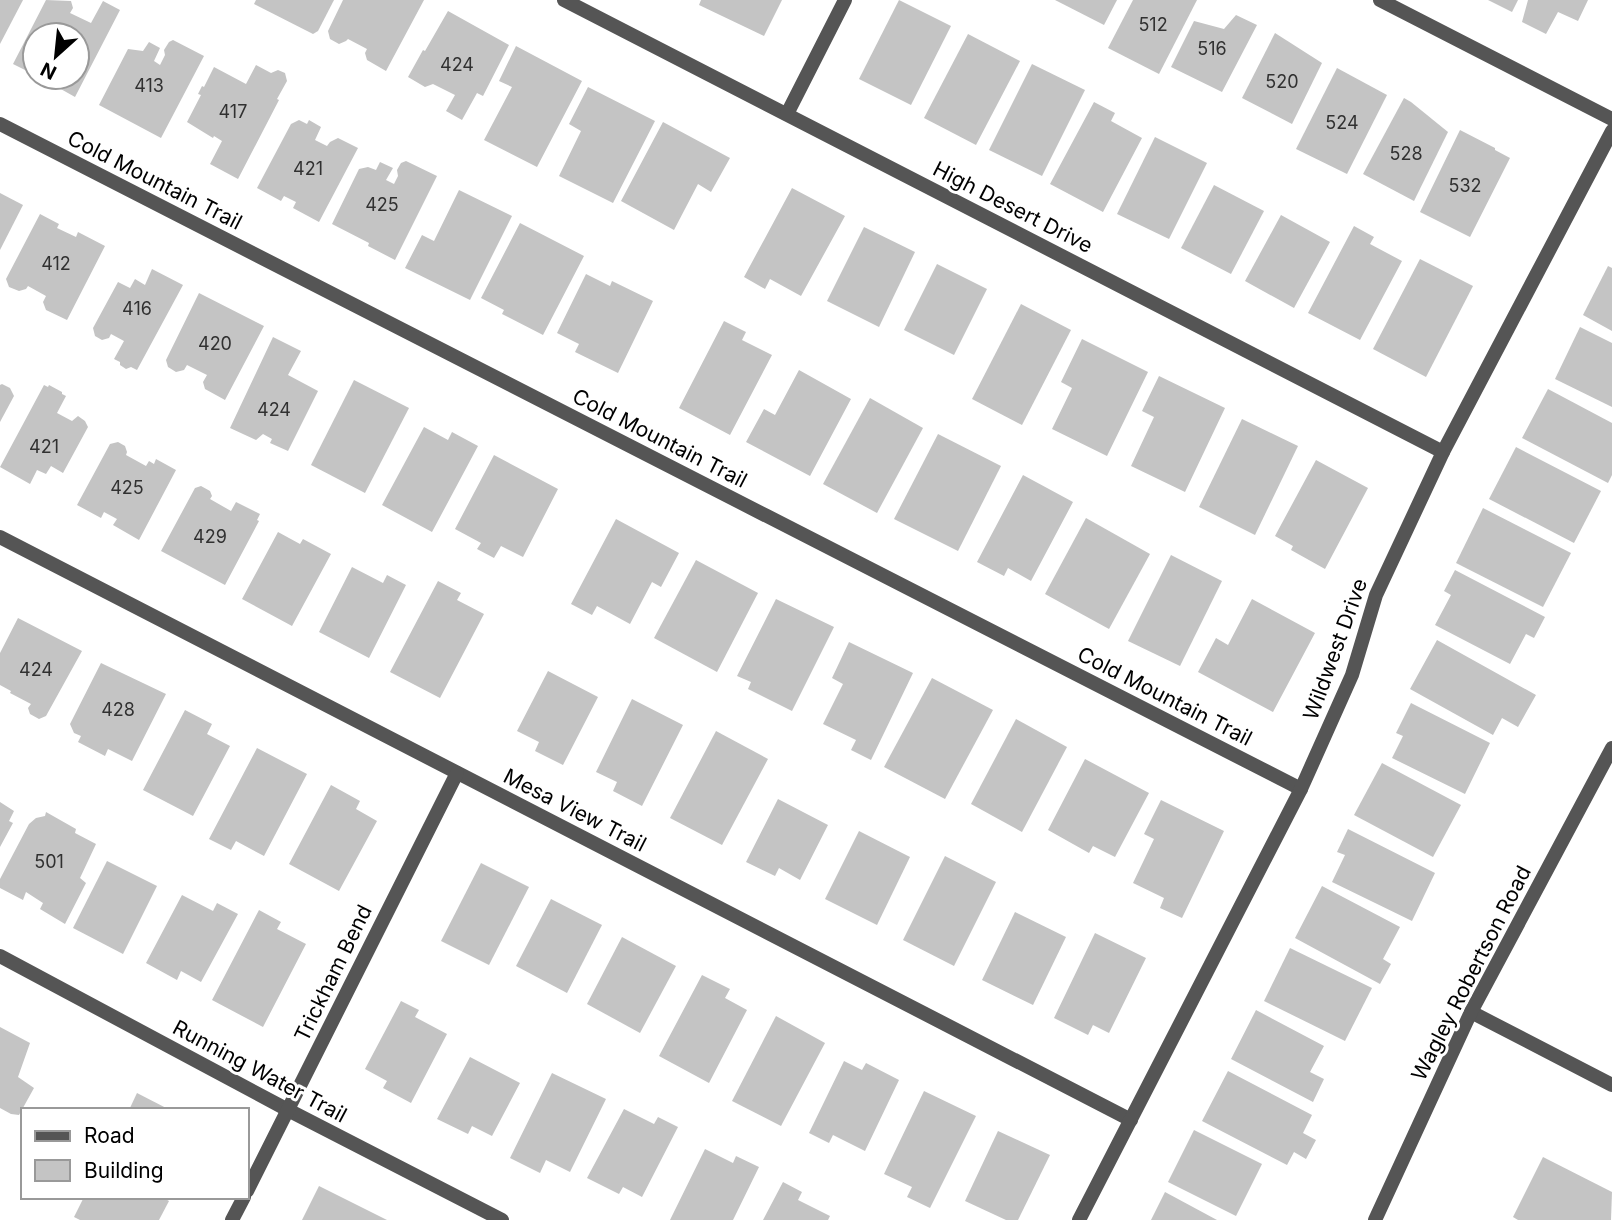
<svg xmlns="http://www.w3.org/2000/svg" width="1612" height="1220" viewBox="0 0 1612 1220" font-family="Inter,sans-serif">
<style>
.building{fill:#c4c4c4}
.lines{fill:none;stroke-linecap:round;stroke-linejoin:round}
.minor{stroke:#555;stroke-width:14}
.tertiary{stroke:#555;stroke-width:14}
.labels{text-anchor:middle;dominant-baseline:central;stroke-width:6;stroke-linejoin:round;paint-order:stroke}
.number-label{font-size:18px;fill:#313131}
.street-label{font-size:21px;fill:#000;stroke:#fff}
</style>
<rect width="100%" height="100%" fill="#fff"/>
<!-- building -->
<g class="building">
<polygon points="0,0 23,0 0,44"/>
<polygon points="46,0 71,1 73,8 70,13 91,23 103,1 120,10 75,97 59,88 62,82 52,77 77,77 77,35 35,35 35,75 13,64"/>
<polygon points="256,0 334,0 318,31 313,34 254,4"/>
<polygon points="343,0 424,0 386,71 367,60 365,53 367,49 348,39 346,41 339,44 330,39 328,31"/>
<polygon points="701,0 782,0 764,36 699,5"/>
<polygon points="899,0 951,26 911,105 859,79"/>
<polygon points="1055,0 1117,0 1104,25"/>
<polygon points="1133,0 1197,0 1159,74 1108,48"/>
<polygon points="1488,0 1518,0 1512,12"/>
<polygon points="1528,0 1588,0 1578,21 1558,12 1546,34 1522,22"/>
<polygon points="448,11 509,45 483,96 477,93 462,120 446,111 455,95 433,84 425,87 408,77 423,50 425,51"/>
<polygon points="1236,15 1257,25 1222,92 1171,67 1194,21 1224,29"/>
<polygon points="1275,33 1322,63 1292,124 1242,98"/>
<polygon points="968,34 1020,61 976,145 924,118"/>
<polygon points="173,40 204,56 161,138 99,105 128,49 143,51 149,42 160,48 154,61 160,65 165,55 164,50 169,42"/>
<polygon points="516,46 582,81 537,167 484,140 512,87 499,81"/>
<polygon points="1032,64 1085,90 1042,176 989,150"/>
<polygon points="256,65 271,73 278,70 285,73 287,81 277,99 279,100 238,179 210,164 222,141 214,136 213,138 187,122 201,95 198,94 202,86 204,87 214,67 246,84"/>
<polygon points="1337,68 1387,95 1347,174 1296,149"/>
<polygon points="588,87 655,121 613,203 559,176 581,131 569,124"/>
<polygon points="1404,98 1411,102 1448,132 1414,201 1363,174"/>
<polygon points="1094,102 1115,113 1111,121 1142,138 1103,212 1050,184"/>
<polygon points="299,120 307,124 309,120 321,127 315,140 327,146 330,142 338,138 358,148 319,222 293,208 296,202 284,196 281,201 257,188 291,124"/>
<polygon points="663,122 730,158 711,192 698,184 674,230 621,201"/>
<polygon points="1460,130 1495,148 1495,150 1510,158 1470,237 1420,212"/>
<polygon points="1155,137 1207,163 1169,239 1117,214"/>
<polygon points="406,161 437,176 395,260 368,246 369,243 332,224 359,169 368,167 376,170 380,162 393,168 386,180 394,184 398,176 397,170 401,163"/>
<polygon points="1214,185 1264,211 1231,274 1181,248"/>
<polygon points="792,188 845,216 801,296 770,279 765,289 744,277"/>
<polygon points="459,190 512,216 470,300 405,268 422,235 434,241"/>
<polygon points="0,193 23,205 0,250"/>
<polygon points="40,214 59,224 57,228 76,237 78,232 105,246 67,320 46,310 43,302 46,296 28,286 26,289 19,291 9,287 6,279"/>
<polygon points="1281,215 1330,242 1294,308 1245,281"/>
<polygon points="520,223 584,256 543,335 502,314 504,310 481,298"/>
<polygon points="1354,226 1374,237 1370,244 1402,261 1360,340 1308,313"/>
<polygon points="864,227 915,252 879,327 827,301"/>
<polygon points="1420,259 1473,286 1426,377 1373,349"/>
<polygon points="937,264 987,289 954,355 904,330"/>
<polygon points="1608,266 1612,268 1612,331 1583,315"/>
<polygon points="152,269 183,285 137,370 131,367 126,369 120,365 120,362 114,359 124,341 111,334 109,338 102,340 95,336 93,328 118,282 130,288 135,279 145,285"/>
<polygon points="586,274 610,286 612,281 653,301 618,373 575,352 579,344 557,333"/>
<polygon points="199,293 264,326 225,400 205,389 203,382 207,375 187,365 184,370 176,372 168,367 166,360"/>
<polygon points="1021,304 1071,330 1022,425 972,399"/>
<polygon points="724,321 746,332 742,340 772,355 730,435 679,408"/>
<polygon points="1580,327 1612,343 1612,407 1555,379"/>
<polygon points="273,337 301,351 288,375 318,391 288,451 270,443 272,439 263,434 256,440 230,428"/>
<polygon points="1082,339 1148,372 1107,456 1052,429 1072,388 1061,382"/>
<polygon points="799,370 851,399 810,476 746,442 764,409 775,415"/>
<polygon points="1159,376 1225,408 1185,492 1131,466 1154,417 1142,411"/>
<polygon points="354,380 409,408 365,493 311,465"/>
<polygon points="2,384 10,388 14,396 0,422 0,385"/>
<polygon points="44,385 48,387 49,385 62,392 62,394 66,396 57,413 72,421 78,416 85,421 88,427 63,473 51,466 46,474 37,470 30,484 0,467"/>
<polygon points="1548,389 1612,423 1612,475 1608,483 1522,438"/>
<polygon points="870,398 923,428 877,513 823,484"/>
<polygon points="1242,419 1298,446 1255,535 1199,507"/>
<polygon points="424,427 448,440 452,432 478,446 432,532 382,505"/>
<polygon points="938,434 1001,466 958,551 894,519"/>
<polygon points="118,442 125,446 127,452 126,455 146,466 149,461 154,464 156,459 176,470 139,540 113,525 117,519 104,512 101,518 77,505 110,444"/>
<polygon points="1516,447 1601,491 1574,543 1489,499"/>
<polygon points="494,455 558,489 523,557 501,546 494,558 477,549 481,543 455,529"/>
<polygon points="1316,460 1368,488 1325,569 1291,550 1293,546 1275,536"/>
<polygon points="1023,475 1073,502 1031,581 1008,568 1004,576 977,562"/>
<polygon points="201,486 210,491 212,496 210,499 231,511 236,502 260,514 257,520 259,521 225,585 161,551 195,488"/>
<polygon points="1483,508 1571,553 1543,607 1456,563"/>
<polygon points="1086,518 1150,554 1109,629 1045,594"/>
<polygon points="616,519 679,553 661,587 652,582 630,624 597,606 592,615 571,604"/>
<polygon points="278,532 300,544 303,539 331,554 292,626 242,599"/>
<polygon points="1171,555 1222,581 1180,666 1128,641"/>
<polygon points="696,560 758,593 717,672 654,638"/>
<polygon points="352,567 383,583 387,575 406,585 369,658 319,632"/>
<polygon points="1455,570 1545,617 1534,638 1526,634 1510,664 1435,625 1451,595 1444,591"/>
<polygon points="438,581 461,593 457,600 484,614 440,698 390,672"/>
<polygon points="776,599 834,627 792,711 748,689 751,682 737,676"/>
<polygon points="1252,599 1315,633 1273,712 1198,672 1216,638 1228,645"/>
<polygon points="18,618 82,651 46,716 39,719 30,714 28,708 31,704 10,693 11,691 0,685 0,653"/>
<polygon points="1437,640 1536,695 1518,727 1502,718 1493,735 1410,689"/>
<polygon points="849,642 913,673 871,760 851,750 856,740 823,724 843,684 832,678"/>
<polygon points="101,663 166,694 132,761 108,749 105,756 78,742 81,736 74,733 70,724"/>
<polygon points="548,671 598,697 563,765 535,751 539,742 517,731"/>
<polygon points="932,678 993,710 945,799 884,767"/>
<polygon points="632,699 683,725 642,806 613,791 617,782 596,772"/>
<polygon points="1411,703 1490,743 1465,794 1392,758 1403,736 1396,733"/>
<polygon points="185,710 212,724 207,734 230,746 193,816 143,790"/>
<polygon points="1016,719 1067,747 1022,832 971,804"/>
<polygon points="716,731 768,759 722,845 670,818"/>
<polygon points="257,748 307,774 264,856 236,841 231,850 209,839"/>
<polygon points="1085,759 1149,793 1115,857 1093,846 1089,853 1048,830"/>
<polygon points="1382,763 1461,805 1433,857 1354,815"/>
<polygon points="331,785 360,801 356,809 377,821 339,891 289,864"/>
<polygon points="778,799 828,825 800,880 779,868 775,876 746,862"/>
<polygon points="1161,800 1224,831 1182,918 1160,908 1164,898 1133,883 1154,839 1144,834"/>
<polygon points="0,802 14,811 9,821 13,823 0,847"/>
<polygon points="46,812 76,829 75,833 96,844 80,878 86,883 65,924 40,909 43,903 26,892 23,900 0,888 0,879 29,824 36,818 45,816"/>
<polygon points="1348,829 1435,873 1412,921 1332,882 1345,855 1337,852"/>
<polygon points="859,831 910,857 877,925 825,899"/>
<polygon points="945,856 996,882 954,966 903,940"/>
<polygon points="107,861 157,886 123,954 73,928"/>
<polygon points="481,863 529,887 489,965 441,941"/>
<polygon points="1322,886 1400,927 1383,959 1391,964 1380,984 1295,938"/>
<polygon points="182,895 213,911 217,903 238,914 201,982 181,971 177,980 146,963"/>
<polygon points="551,899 602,925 567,993 516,966"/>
<polygon points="259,910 281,922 277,929 306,944 263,1027 212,1000"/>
<polygon points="1015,912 1066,937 1033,1005 982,980"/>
<polygon points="1095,933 1146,958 1109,1033 1093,1025 1088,1035 1054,1018"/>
<polygon points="622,937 676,966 640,1033 587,1004"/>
<polygon points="1290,948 1372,988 1345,1041 1264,1001"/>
<polygon points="702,975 730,989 725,998 747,1010 709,1083 659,1056"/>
<polygon points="401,1001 419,1010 415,1017 447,1034 411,1103 383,1088 387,1081 365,1069"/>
<polygon points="1256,1010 1324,1046 1310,1072 1324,1079 1313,1102 1231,1059"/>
<polygon points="776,1016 825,1043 781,1126 732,1101"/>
<polygon points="0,1027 30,1043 18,1077 34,1088 19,1115 11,1114 0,1108"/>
<polygon points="470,1057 520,1083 492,1136 472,1126 468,1134 437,1119"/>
<polygon points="844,1061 862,1070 866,1063 899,1080 865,1151 833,1135 829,1143 809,1133"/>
<polygon points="1228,1071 1312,1115 1303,1133 1316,1140 1306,1159 1294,1152 1287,1165 1202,1121"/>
<polygon points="552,1073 606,1099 570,1172 546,1160 540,1173 510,1158"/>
<polygon points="924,1091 976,1116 930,1208 907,1197 912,1187 884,1174"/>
<polygon points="137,1093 170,1110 129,1110"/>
<polygon points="624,1109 654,1124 658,1117 678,1127 642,1197 623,1187 619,1194 587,1178"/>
<polygon points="1194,1130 1262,1164 1236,1216 1168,1182"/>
<polygon points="998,1131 1050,1155 1018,1220 1006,1220 965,1201"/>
<polygon points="705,1149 733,1163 736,1156 759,1167 733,1220 670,1220"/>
<polygon points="1543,1157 1612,1192 1611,1220 1518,1220 1513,1217"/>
<polygon points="783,1182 802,1192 798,1200 830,1216 828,1220 763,1220"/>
<polygon points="319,1186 387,1220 302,1220"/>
<polygon points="1165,1192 1217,1220 1151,1220"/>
<polygon points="84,1197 162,1197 169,1201 159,1220 80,1220 74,1217"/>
</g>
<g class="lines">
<!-- minor -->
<g class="minor">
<polyline points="564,0 1443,452"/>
<polyline points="1380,0 1612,119"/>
<polyline points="787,114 845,0"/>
<polyline points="0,124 1301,789"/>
<polyline points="0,537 1131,1120"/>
<polyline points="0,956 288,1110 502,1220"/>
<polyline points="1471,1012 1612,1085"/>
<polyline points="247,1191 457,773"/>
<polyline points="232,1220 244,1197"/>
<polyline points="1079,1220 1301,789 1352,675 1376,595 1443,452 1612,131"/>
</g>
<!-- tertiary -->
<polyline class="tertiary" points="1375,1220 1471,1012 1612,748"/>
</g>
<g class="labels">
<!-- number labels -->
<g class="number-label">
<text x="1153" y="24">512</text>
<text x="1212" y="48">516</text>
<text x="457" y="64">424</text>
<text x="1282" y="81">520</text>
<text x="149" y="85">413</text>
<text x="233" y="111">417</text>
<text x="1342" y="122">524</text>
<text x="1406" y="153">528</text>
<text x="308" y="168">421</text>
<text x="1465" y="185">532</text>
<text x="382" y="204">425</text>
<text x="56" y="263">412</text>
<text x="137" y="308">416</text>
<text x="215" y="343">420</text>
<text x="274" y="409">424</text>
<text x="44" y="446">421</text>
<text x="127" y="487">425</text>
<text x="210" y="536">429</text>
<text x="36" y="669">424</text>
<text x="118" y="709">428</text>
<text x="49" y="861">501</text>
</g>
<!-- street labels -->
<g class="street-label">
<text transform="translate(155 180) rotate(27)">Cold Mountain Trail</text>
<text transform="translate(1013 207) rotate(27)">High Desert Drive</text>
<text transform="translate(660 438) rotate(27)">Cold Mountain Trail</text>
<text transform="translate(1335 649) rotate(-70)">Wildwest Drive</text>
<text transform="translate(1165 696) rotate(27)">Cold Mountain Trail</text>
<text transform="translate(575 810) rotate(27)">Mesa View Trail</text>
<text transform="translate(333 973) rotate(-64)">Trickham Bend</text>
<text transform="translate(1471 973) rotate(-63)">Wagley Robertson Road</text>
<text transform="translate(260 1071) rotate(28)">Running Water Trail</text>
</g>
</g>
<!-- legend -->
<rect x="21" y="1108" width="228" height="91" fill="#ffffff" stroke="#999999" stroke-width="2"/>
<rect x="35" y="1131" width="35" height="10" fill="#555555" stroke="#999999" stroke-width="2"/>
<text x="84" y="1143" font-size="21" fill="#000000">Road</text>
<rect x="35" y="1160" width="35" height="21" fill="#c4c4c4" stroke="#999999" stroke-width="2"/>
<text x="84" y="1178" font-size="21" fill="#000000">Building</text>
<!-- north arrow -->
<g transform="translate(56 56) rotate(207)"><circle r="33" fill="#ffffff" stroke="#999999" stroke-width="2"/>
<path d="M0-5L12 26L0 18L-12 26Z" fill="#000000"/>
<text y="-10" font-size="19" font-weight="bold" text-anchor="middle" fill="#000000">N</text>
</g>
</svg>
